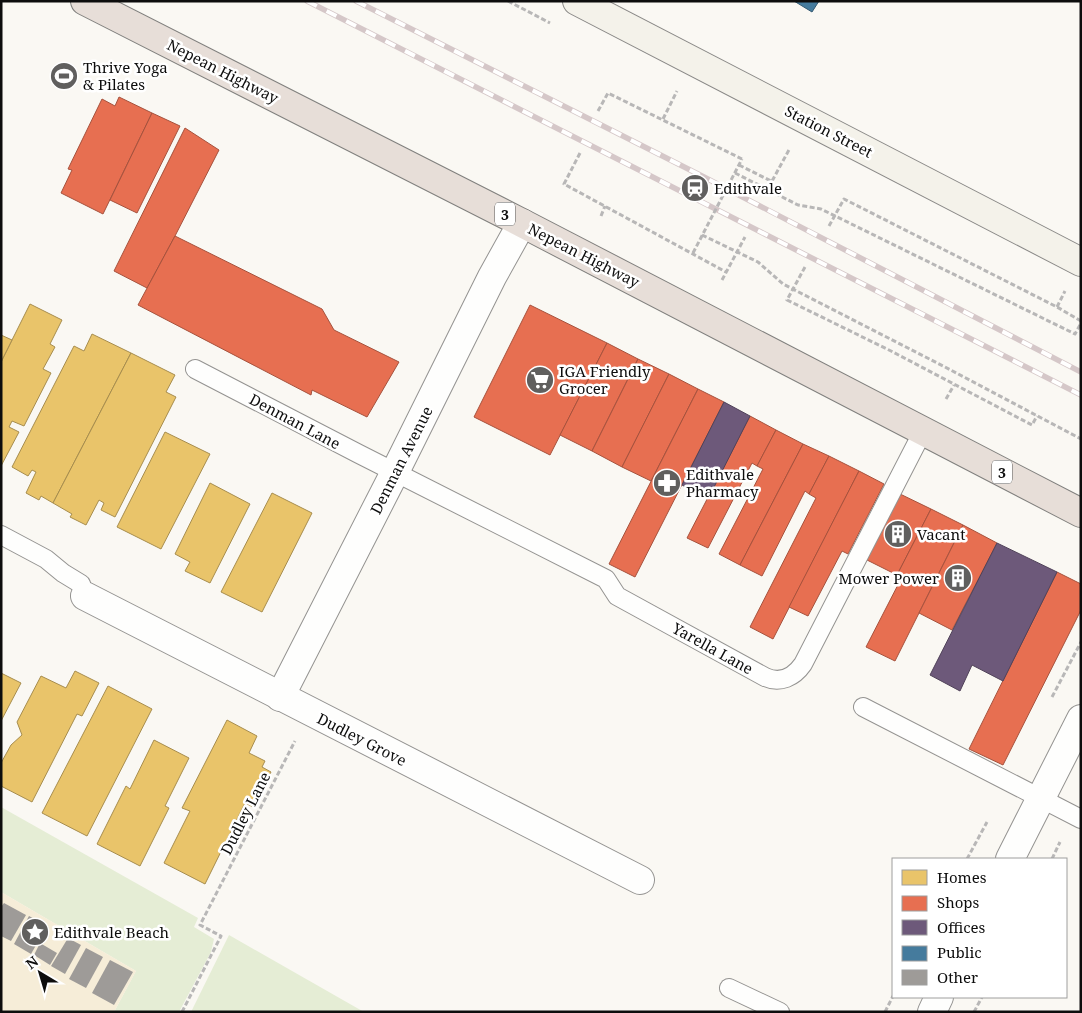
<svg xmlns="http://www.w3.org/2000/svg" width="1082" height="1013" viewBox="0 0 1082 1013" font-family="'Noto Serif',serif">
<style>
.green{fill:#e5edd5}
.sand{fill:#f6edd8}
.homes{fill:#e9c46a;stroke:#a78d4e}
.shops{fill:#e76f51;stroke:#a6523d}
.offices{fill:#6d597a;stroke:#504259}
.public{fill:#457b9d;stroke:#345a72}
.building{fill:#9e9b98}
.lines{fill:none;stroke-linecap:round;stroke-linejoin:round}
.lane-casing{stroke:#949391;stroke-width:20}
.street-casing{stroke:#949391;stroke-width:30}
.secondary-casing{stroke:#8a8987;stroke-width:30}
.highway-casing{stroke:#81807e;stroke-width:30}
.path{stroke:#b8b7b7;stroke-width:3;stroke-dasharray:5 2.5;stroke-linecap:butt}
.lane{stroke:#fefefd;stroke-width:18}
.street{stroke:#fefefd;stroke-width:28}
.secondary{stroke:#f4f2ea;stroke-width:28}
.highway{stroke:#e7ded8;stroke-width:28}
.rail-casing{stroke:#d5c7c8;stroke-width:5.5}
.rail{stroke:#fff;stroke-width:4;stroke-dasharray:11;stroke-linecap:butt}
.path-bridge{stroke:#b8b7b7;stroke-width:3;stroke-dasharray:5 2.5;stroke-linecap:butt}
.labels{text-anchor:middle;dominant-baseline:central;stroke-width:5;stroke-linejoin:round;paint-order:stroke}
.shield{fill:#fff;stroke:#565656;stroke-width:1}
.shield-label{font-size:14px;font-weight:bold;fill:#0d0d0d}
.poi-label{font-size:15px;fill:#0d0d0d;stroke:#fff;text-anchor:start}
.street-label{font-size:15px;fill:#0d0d0d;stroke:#fff}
</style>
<rect width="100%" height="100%" fill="#faf8f3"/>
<!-- green -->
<g class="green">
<polygon points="1,807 198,918 194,927 214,939 211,952 179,1012 114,1012 136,971 1,892"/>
<polygon points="229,935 364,1012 191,1012"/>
</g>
<!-- sand -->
<polygon class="sand" points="1,892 136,971 114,1012 1,1012"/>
<!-- homes -->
<g class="homes">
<polygon points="30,304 62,320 50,344 55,347 43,369 51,373 24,426 12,421 9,427 19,432 1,466 1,362"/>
<polygon points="92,334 131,353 53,503 41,496 39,500 26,493 36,472 32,470 28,476 12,467 74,346 84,351"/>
<polygon points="1,335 12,340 1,362"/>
<polygon points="131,353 175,375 166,392 176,397 115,517 101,510 104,503 99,500 86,525 70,517 72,514 53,503"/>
<polygon points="165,432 210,454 161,549 117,527"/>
<polygon points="210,483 250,504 210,583 185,571 190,562 175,554"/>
<polygon points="272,493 312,513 262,612 221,592"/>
<polygon points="75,671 99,683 82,716 77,714 32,802 1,786 1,763 11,745 22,735 17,722 41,676 66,688"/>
<polygon points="1,673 21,683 1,721"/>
<polygon points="108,686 152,709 87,836 42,813"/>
<polygon points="227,720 257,736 249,753 265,761 262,767 271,772 253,807 245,803 205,884 164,863 190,811 182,808"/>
<polygon points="154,740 189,758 165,806 169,808 140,866 97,844 126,786 130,789"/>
</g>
<!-- shops -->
<g class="shops">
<polygon points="119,97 152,113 103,214 61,193 72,170 68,169 102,99 115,106"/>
<polygon points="152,113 180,126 137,213 110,200"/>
<polygon points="185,128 219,150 175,236 147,288 114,271"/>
<polygon points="175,236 322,309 334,330 399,362 367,417 312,390 311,395 138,305"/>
<polygon points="530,305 607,343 550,455 474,417"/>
<polygon points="607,343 638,359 592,451 560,435"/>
<polygon points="638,359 669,374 622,467 592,451"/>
<polygon points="669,374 698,389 651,481 622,467"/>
<polygon points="698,389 724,402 635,577 609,564"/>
<polygon points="750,416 776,430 757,466 752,463 708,548 687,538"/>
<polygon points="776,430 803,444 740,565 719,554 763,469 757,466"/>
<polygon points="803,444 829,456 809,494 805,491 762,576 740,565"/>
<polygon points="829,456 859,471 773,639 750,627 816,498 809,494"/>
<polygon points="859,471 884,484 848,554 842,551 808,616 789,607"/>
<polygon points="898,493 931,509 897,575 865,559"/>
<polygon points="931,509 963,525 895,661 866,647 902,577 897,575"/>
<polygon points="963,525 997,543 952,630 919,613"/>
<polygon points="1057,572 1081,584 1081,610 1003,765 969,749"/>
</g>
<!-- offices -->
<g class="offices">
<polygon points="724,402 750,416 708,499 682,485"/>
<polygon points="997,543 1057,572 1003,681 972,665 960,691 930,675"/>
</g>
<!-- public -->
<polygon class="public" points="794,1 819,1 812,12"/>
<!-- building -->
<g class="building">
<polygon points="4,903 26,915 11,941 1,936 1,907"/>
<polygon points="29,916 47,926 31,954 14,944"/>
<polygon points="68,938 81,945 65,974 51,966"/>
<polygon points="40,943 57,953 50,965 34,955"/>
<polygon points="86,948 103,957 86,988 69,979"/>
<polygon points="110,960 133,972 114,1005 92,993"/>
</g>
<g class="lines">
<defs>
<g id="lane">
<path d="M195,369L359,454L606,579L617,596L765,677C780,684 794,677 803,664L923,431"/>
<polyline points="1,535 46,559 63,573 81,584 85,596"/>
<polyline points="863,707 1081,819"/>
<polyline points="729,988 780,1012"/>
</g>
<g id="street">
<polyline points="85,596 640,880"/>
<polyline points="280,697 395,472 492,277 522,223"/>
<polyline points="1010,859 1081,719"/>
<polyline points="932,1012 939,997"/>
</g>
<polyline id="secondary" points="577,1 1081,262"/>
<polyline id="highway" points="85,1 522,223 1081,513"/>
</defs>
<!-- lane casing -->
<use href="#lane" class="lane-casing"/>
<!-- street casing -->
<use href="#street" class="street-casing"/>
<!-- secondary casing -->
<use href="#secondary" class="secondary-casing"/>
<!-- highway casing -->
<use href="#highway" class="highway-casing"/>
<!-- path -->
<g class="path">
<polyline points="508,1 550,23"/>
<polyline points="598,111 608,93 742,159"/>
<polyline points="663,119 677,91"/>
<polyline points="580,153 564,184 726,272"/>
<polyline points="739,165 771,181"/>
<polyline points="735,173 798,205 821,209 1075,334 1081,323"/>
<polyline points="765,194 790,148"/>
<polyline points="601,216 605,206"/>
<polyline points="829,226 844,199 1057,307 1081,321"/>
<polyline points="702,235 758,262 783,284 945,367 1081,439"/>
<polyline points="805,267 787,300 891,351 1032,425 1037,416"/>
<polyline points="722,280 745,237"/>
<polyline points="1057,307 1065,291"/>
<polyline points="946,399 954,385"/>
<polyline points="1052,697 1081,642"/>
<polyline points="967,859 987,822"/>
<polyline points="1052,859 1060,842"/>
<polyline points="182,1012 221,936 200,925 295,741"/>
<polyline points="885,1012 893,996"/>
<polyline points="974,1012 982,997"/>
</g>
<!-- lane -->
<use href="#lane" class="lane"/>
<!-- street -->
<use href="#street" class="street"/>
<!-- secondary -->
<use href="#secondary" class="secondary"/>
<!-- highway -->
<use href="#highway" class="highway"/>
<defs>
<g id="rail">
<polyline points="307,1 1081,395"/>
<polyline points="356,1 704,177 1081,372"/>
</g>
</defs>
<!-- rail casing -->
<use href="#rail" class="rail-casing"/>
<!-- rail -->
<use href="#rail" class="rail"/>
<!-- path-bridge -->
<polyline class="path-bridge" points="693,253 742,159"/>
</g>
<!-- icons -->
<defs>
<symbol id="stadium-disc" viewBox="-11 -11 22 22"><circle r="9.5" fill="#605f5e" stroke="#fff"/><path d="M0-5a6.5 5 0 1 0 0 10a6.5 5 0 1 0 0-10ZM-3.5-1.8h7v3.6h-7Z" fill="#fff"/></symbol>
<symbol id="station-disc" viewBox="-11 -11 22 22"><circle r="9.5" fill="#605f5e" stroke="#fff"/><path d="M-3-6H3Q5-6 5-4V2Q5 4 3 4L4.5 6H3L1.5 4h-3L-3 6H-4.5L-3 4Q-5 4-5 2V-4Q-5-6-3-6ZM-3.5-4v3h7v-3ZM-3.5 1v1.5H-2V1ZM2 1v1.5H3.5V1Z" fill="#fff"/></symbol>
<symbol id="supermarket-disc" viewBox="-11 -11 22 22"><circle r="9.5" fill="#605f5e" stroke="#fff"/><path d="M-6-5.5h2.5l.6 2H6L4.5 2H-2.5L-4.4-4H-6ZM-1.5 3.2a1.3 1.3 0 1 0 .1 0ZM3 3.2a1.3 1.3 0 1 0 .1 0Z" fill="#fff"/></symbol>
<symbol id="pharmacy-disc" viewBox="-11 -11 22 22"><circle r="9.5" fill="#605f5e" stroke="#fff"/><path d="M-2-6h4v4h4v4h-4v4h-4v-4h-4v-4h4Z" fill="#fff"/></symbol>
<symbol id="building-disc" viewBox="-11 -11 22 22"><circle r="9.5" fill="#605f5e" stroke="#fff"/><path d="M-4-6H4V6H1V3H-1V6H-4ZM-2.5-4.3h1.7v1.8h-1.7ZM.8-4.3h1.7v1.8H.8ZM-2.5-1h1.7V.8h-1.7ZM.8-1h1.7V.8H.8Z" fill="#fff"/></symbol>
<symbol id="sight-disc" viewBox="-11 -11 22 22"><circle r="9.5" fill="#605f5e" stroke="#fff"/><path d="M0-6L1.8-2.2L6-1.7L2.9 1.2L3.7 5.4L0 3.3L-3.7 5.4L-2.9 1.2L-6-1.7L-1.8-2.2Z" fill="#fff"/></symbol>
</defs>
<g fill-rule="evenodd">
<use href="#stadium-disc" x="48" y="60" width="32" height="32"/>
<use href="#station-disc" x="679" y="172" width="32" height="32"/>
<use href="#supermarket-disc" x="524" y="364" width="32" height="32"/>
<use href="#pharmacy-disc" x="651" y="467" width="32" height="32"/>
<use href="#building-disc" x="882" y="518" width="32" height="32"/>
<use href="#building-disc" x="942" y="562" width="32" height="32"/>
<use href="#sight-disc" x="19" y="916" width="32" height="32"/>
</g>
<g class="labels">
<!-- shield labels -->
<g class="shield">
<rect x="495" y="202.5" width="20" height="23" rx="4"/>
<rect x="992" y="460.5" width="20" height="23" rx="4"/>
</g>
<g class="shield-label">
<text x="505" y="214">3</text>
<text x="1002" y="472">3</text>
</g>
<!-- poi labels -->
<g class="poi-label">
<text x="83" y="67">Thrive Yoga<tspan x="83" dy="17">&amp; Pilates</tspan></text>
<text x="714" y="188">Edithvale</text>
<text x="559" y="371">IGA Friendly<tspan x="559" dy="17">Grocer</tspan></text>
<text x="686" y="474">Edithvale<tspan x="686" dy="17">Pharmacy</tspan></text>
<text x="917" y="534">Vacant</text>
<text x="939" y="578" text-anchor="end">Mower Power</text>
<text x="54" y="932">Edithvale Beach</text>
</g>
<!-- street labels -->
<g class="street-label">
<text transform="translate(223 71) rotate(27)">Nepean Highway</text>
<text transform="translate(829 131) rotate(27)">Station Street</text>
<text transform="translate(584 255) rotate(27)">Nepean Highway</text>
<text transform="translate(295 421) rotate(28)">Denman Lane</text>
<text transform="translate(401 460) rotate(-63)">Denman Avenue</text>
<text transform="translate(713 648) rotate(29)">Yarella Lane</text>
<text transform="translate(362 739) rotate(27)">Dudley Grove</text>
<text transform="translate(245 813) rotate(-63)">Dudley Lane</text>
</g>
</g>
<!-- border -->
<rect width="1082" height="1013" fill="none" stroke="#0d0d0d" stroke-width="5"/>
<!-- legend -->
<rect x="892" y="858" width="175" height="140" fill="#ffffff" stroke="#9e9e9e"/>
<rect x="902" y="870" width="25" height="15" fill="#e9c46a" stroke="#9e9e9e"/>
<text x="937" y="883" font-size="15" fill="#0d0d0d">Homes</text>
<rect x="902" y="896" width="25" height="15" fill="#e76f51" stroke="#9e9e9e"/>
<text x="937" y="908" font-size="15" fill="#0d0d0d">Shops</text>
<rect x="902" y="920" width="25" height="15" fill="#6d597a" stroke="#9e9e9e"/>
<text x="937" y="933" font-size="15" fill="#0d0d0d">Offices</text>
<rect x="902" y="946" width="25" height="15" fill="#457b9d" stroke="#9e9e9e"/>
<text x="937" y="958" font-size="15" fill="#0d0d0d">Public</text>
<rect x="902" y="970" width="25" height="15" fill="#9e9b98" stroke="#9e9e9e"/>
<text x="937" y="983" font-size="15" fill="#0d0d0d">Other</text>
<!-- north arrow -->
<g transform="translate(40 973) rotate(322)" stroke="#ffffff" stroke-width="4" paint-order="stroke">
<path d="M0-4L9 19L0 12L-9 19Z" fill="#0d0d0d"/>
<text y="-8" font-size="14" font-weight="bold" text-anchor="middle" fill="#0d0d0d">N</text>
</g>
</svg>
